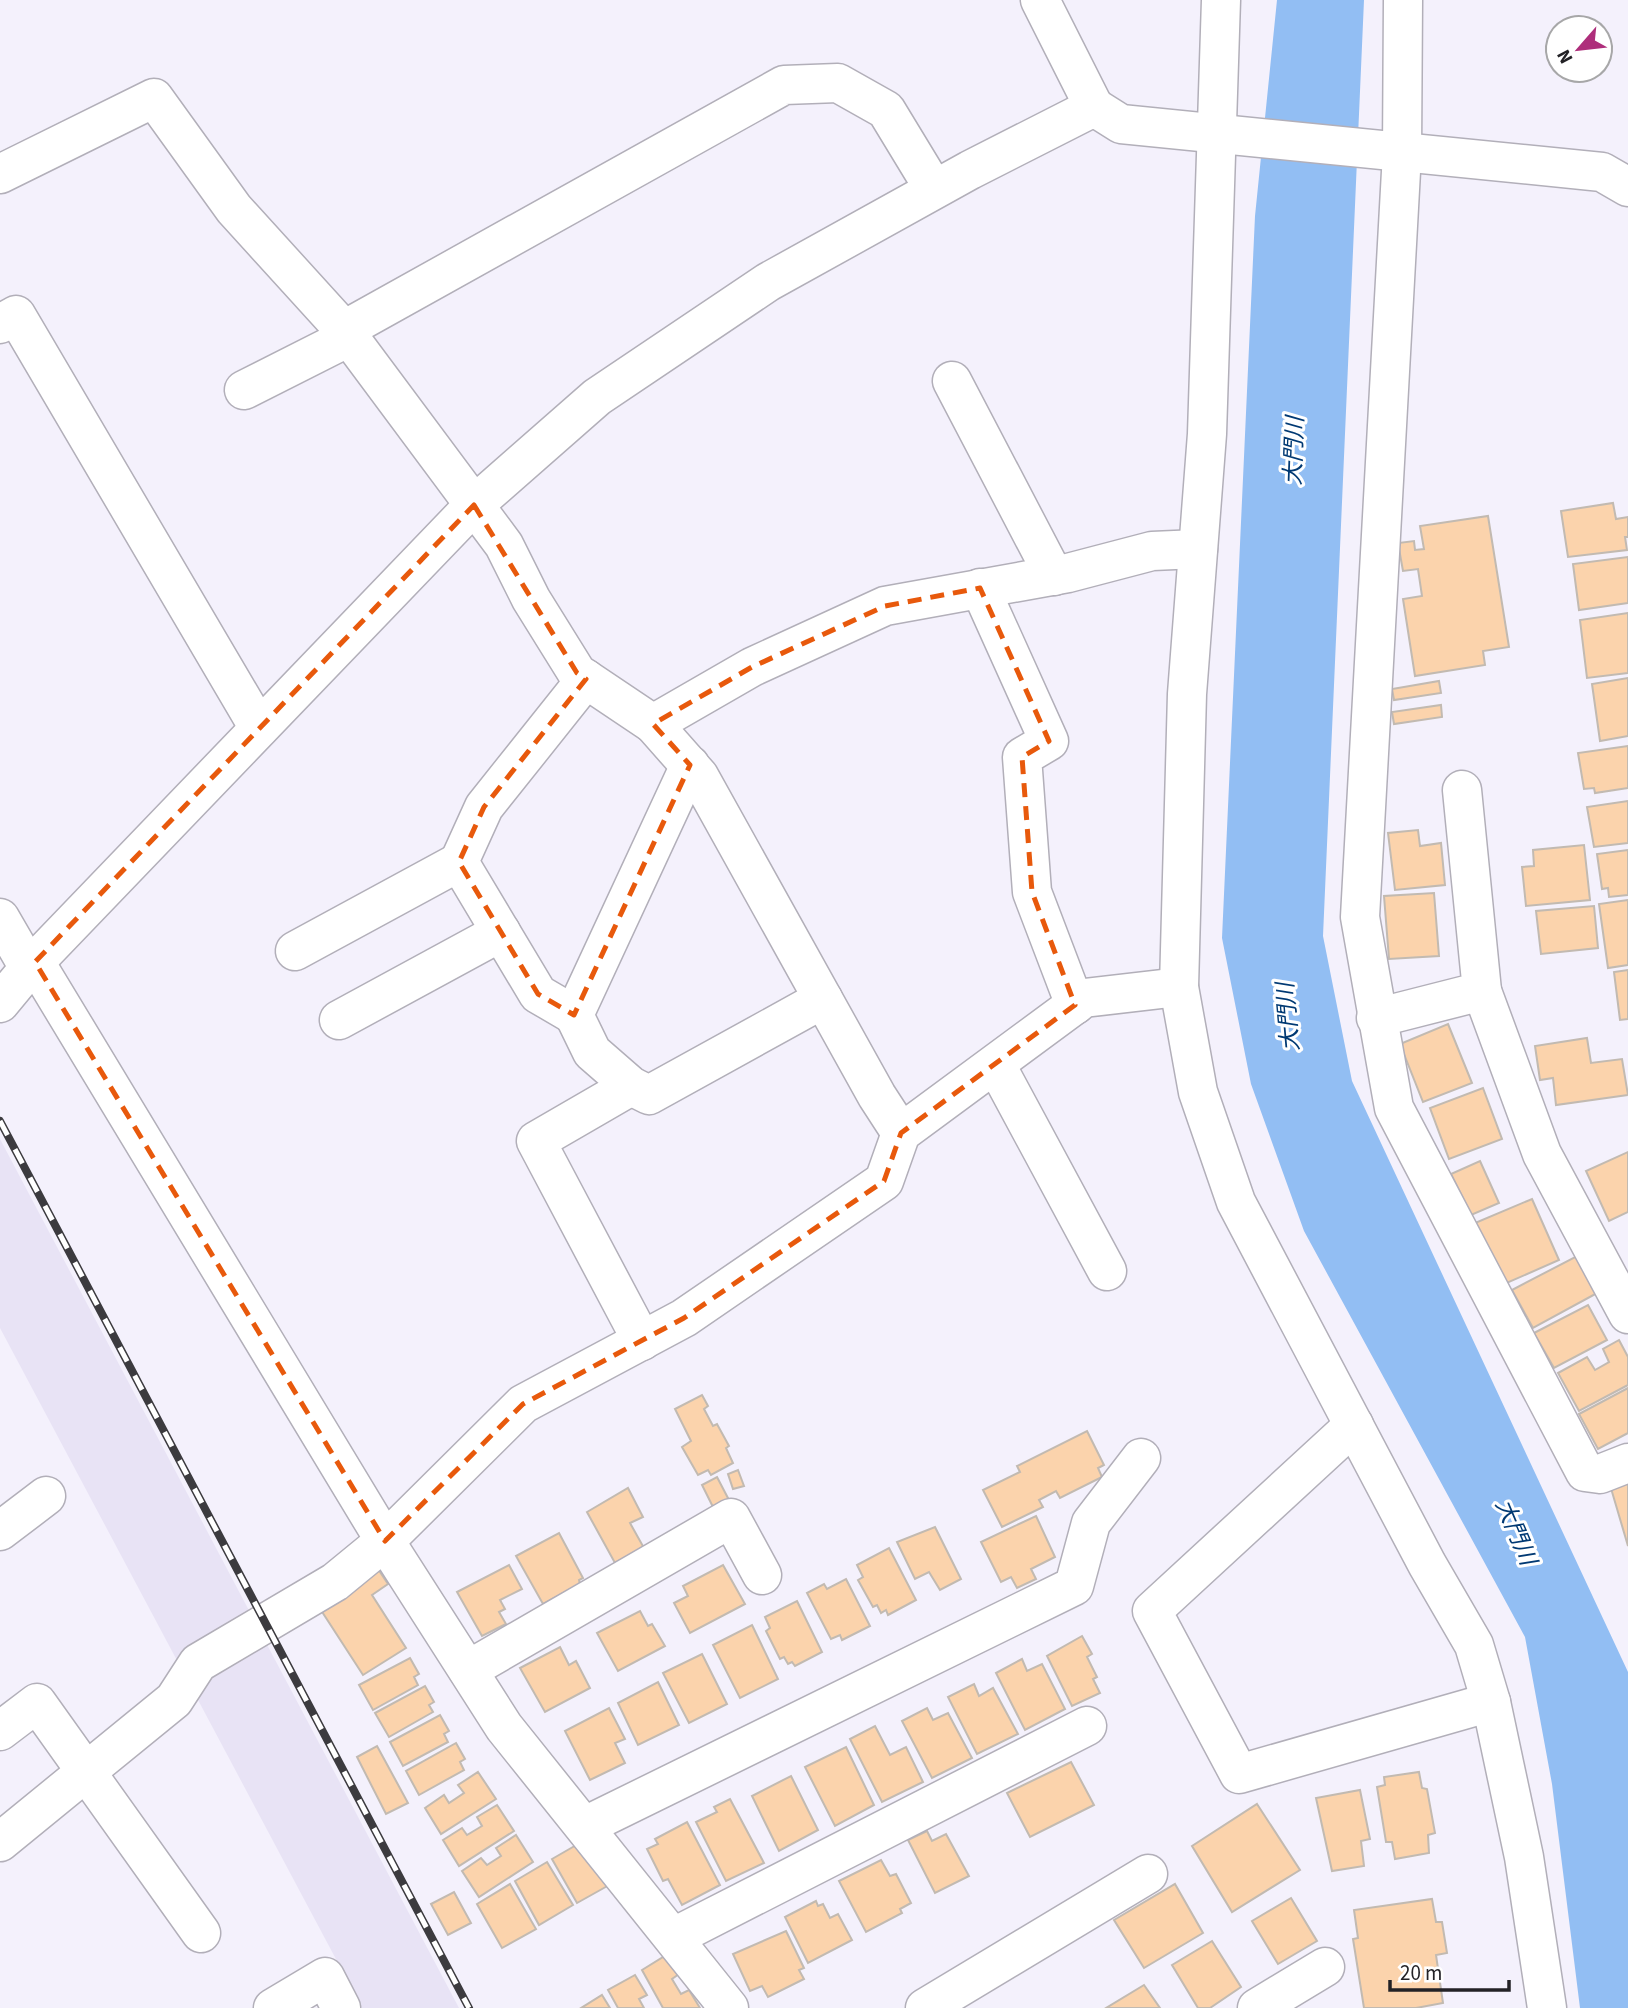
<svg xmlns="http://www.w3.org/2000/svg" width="1628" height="2008" viewBox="0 0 1628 2008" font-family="'Source Sans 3','Noto Sans JP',sans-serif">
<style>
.built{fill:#e8e3f5}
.water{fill:#92bef3}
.building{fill:#fbd3ac;stroke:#c2bab1;stroke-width:2}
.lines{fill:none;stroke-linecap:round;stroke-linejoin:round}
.street-casing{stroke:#b2afb9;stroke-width:41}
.street{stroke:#fff;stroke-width:38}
.rail-casing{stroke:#3c3b3f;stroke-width:8}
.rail{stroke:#fff;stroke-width:5;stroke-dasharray:16;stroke-linecap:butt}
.marked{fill:none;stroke:#e8590c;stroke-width:5;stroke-dasharray:14 9;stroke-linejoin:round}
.labels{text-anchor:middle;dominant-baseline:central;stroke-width:6;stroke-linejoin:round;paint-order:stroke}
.water-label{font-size:23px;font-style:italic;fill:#003973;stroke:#fff}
</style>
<rect width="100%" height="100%" fill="#f4f1fc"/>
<!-- built -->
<polygon class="built" points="0,1139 459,2008 362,2008 0,1328"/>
<!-- water -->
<polygon class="water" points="1277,0 1364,0 1323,936 1352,1081 1628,1672 1628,2008 1580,2008 1552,1784 1525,1637 1304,1231 1251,1084 1222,938 1255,216"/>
<!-- building -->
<g class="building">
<polygon points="1613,503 1616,519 1628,517 1628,537 1625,537 1627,550 1568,557 1561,511"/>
<polygon points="1488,516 1509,647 1483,651 1485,665 1415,676 1403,599 1422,596 1418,569 1403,571 1398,543 1414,541 1415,550 1424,549 1420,526"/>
<polygon points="1628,557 1628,603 1579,610 1573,564"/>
<polygon points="1628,613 1628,673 1587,678 1580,620"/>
<polygon points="1628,678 1628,736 1600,741 1592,684"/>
<polygon points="1439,681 1441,693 1394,700 1392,689"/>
<polygon points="1441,705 1442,717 1394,724 1392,712"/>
<polygon points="1628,746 1628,788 1595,793 1594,788 1584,789 1578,753"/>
<polygon points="1628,801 1628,843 1594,847 1587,807"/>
<polygon points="1418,830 1420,846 1441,843 1445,885 1395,890 1388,833"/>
<polygon points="1584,845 1590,900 1526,906 1522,867 1534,866 1533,850"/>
<polygon points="1628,850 1628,895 1609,897 1608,888 1602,889 1597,854"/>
<polygon points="1434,893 1439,956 1389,959 1384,896"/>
<polygon points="1628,900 1628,965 1608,968 1599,904"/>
<polygon points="1594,906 1598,948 1541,954 1536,911"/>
<polygon points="1628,970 1628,1019 1620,1020 1614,972"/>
<polygon points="1448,1024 1472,1083 1423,1102 1400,1044"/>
<polygon points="1587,1038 1591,1063 1622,1059 1628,1095 1556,1105 1553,1078 1540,1080 1535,1046"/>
<polygon points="1483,1088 1502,1139 1449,1159 1430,1108"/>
<polygon points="1628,1152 1628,1212 1609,1221 1586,1171"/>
<polygon points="1480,1161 1499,1203 1471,1215 1451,1174"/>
<polygon points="1532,1199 1559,1260 1502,1285 1475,1223"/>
<polygon points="1579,1255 1599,1292 1533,1328 1512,1290"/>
<polygon points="1588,1305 1607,1340 1554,1368 1534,1333"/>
<polygon points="1619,1340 1628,1357 1628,1385 1579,1411 1558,1373 1587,1357 1595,1370 1609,1362 1603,1349"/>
<polygon points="1628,1388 1628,1433 1598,1449 1579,1414"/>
<polygon points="702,1395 708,1406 704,1409 713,1426 717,1424 729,1446 726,1448 733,1463 711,1475 708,1470 698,1475 682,1447 691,1441 675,1409"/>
<polygon points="1087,1431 1104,1465 1098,1468 1102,1477 1060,1498 1056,1491 1039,1500 1043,1507 1002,1527 983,1490 1020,1472 1017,1466"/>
<polygon points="738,1470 744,1486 733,1489 728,1474"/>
<polygon points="717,1477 730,1502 715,1511 702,1485"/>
<polygon points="1628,1479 1628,1546 1610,1485"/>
<polygon points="628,1488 643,1517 630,1523 644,1548 615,1563 587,1512"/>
<polygon points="1036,1516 1055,1557 1031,1569 1036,1579 1017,1588 1011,1577 1001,1582 981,1542"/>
<polygon points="935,1527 961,1579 940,1590 929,1572 915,1579 897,1542"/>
<polygon points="559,1533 583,1578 579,1580 580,1584 543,1604 516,1556"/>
<polygon points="889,1548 916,1600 888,1615 886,1610 881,1613 877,1605 873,1607 858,1580 863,1577 857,1565"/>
<polygon points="374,1563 388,1584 372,1595 406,1648 363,1675 317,1604"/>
<polygon points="509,1565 522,1589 500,1600 505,1609 499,1612 506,1624 482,1636 457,1592"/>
<polygon points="723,1565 745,1604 690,1633 674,1603 688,1596 683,1586"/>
<polygon points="846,1579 870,1626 842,1640 840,1635 831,1639 807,1593 824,1584 827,1589"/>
<polygon points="797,1601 822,1652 795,1666 792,1662 788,1664 784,1657 780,1659 766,1631 770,1628 765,1617"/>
<polygon points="640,1611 648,1626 652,1624 665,1646 618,1671 597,1633"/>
<polygon points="752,1625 778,1679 740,1698 713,1645"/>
<polygon points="1082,1636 1092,1654 1087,1657 1097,1677 1093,1679 1100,1693 1072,1706 1047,1656"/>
<polygon points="560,1647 569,1665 576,1661 590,1688 545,1712 520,1668"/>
<polygon points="702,1654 727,1704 689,1723 663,1673"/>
<polygon points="410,1658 419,1674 414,1677 418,1685 373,1710 359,1685"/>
<polygon points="1022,1659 1027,1671 1042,1664 1065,1709 1025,1730 996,1673"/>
<polygon points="658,1682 679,1725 638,1745 618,1703"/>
<polygon points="974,1684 979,1696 993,1688 1018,1734 977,1754 948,1697"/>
<polygon points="425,1686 434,1702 429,1705 433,1712 389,1737 375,1713"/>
<polygon points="609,1708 625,1739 615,1743 625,1763 590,1780 565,1731"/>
<polygon points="927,1708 933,1720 948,1713 972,1758 932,1778 902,1721"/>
<polygon points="440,1715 449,1731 444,1734 448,1742 403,1766 390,1742"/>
<polygon points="875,1726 890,1755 906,1747 923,1782 882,1802 850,1739"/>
<polygon points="456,1743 465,1759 460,1762 464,1770 419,1795 406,1771"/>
<polygon points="377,1746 408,1803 386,1814 357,1757"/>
<polygon points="846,1747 874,1805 835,1826 805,1767"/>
<polygon points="1071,1762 1094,1805 1030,1837 1007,1793"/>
<polygon points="478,1772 496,1799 441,1834 425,1808 444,1795 449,1803 464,1793 458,1785"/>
<polygon points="1419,1772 1422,1788 1427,1789 1435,1833 1428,1835 1429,1853 1395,1859 1392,1842 1386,1842 1377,1787 1385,1785 1384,1777"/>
<polygon points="791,1776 818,1830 779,1851 752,1796"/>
<polygon points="1360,1790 1370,1839 1361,1841 1364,1866 1332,1871 1316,1798"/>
<polygon points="730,1799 764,1863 726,1881 696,1822 717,1812 714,1807"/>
<polygon points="1257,1804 1300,1870 1232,1912 1192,1846"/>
<polygon points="497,1805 514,1831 459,1866 443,1840 462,1828 467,1835 482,1826 477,1817"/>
<polygon points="687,1822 720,1885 682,1905 668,1879 663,1881 647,1849 658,1844 655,1839"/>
<polygon points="927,1831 932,1841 946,1834 969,1876 935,1893 908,1840"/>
<polygon points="516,1835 533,1862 479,1897 462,1871 481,1858 487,1865 501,1856 496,1848"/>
<polygon points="585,1840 611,1884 577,1903 552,1859"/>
<polygon points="881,1860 890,1876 896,1874 911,1903 900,1909 902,1913 866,1932 839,1881"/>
<polygon points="547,1862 573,1905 539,1925 515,1881"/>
<polygon points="510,1884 536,1929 502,1948 477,1904"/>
<polygon points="1175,1884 1203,1933 1144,1968 1114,1920"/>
<polygon points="454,1892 471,1923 448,1935 431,1904"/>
<polygon points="1291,1898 1317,1941 1278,1964 1252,1921"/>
<polygon points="1432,1899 1436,1922 1442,1922 1447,1953 1436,1955 1443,2003 1416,2008 1364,2008 1353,1939 1358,1938 1354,1910"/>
<polygon points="816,1901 818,1906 823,1904 830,1918 838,1914 852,1940 808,1963 785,1917"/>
<polygon points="786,1931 804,1968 799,1970 804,1979 768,1997 762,1986 750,1991 733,1954"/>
<polygon points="1212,1941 1241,1987 1210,2008 1198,2008 1172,1965"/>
<polygon points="668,1954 679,1974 672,1979 681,1994 689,1990 700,2008 663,2008 642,1970"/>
<polygon points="635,1975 647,1995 639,1999 644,2008 618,2008 608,1990"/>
<polygon points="1144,1985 1160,2008 1106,2008"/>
<polygon points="602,1995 610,2008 581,2008"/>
</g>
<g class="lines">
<defs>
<g id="street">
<polyline points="1040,0 1094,107"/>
<polyline points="1221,0 1207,434 1187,694 1179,987 1198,1092 1236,1202 1427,1564 1474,1645 1491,1702 1524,1857 1547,2008"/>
<polyline points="1403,0 1402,153 1360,917 1394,1108 1585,1472 1600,1474 1628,1463"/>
<polyline points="0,174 154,98 234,209 344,330 504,545 531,599 577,673 653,724"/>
<polyline points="0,324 16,315 259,728"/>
<polyline points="344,330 784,85 838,83 886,110 934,189"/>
<polyline points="952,381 1054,576"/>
<polyline points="244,390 349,337"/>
<polyline points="980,588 1049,741 1022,757 1032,892 1075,1005"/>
<polyline points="690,765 574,1015 592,1052 631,1086 649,1095 823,999"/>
<polyline points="0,918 29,968"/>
<polyline points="295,951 459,862"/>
<polyline points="35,962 385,1541 504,1727 729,2008"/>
<polyline points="1482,991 1542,1154 1628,1314"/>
<polyline points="0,1003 29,968 474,505 597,397 768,282 970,170 1094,107 1121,124 1602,172 1628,187"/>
<polyline points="574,1015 538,994 459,862 484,807 586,679"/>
<polyline points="1376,1018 1482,991 1462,790"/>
<polyline points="339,1020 501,932"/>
<polyline points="996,1065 1107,1271"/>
<polyline points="631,1086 536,1141 642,1341"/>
<polyline points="901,1133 877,1096 699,776 653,724 752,667 885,606 1068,573 1152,551 1198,549"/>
<polyline points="1354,1425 1152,1611 1239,1774 1491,1702"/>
<polyline points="0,1531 46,1496"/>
<polyline points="468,1670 731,1518 762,1575"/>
<polyline points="0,1731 37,1703 201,1933"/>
<polyline points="585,1826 1074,1586 1091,1523 1141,1458"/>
<polyline points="0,1842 174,1700 198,1663 335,1582 385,1541 523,1404 684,1318 884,1181 901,1133 1084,998 1179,987"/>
<polyline points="674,1937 1087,1726"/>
<polyline points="273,2008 325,1977 341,2008"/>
<polyline points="925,2008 1148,1874"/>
<polyline points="1257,2008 1325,1967"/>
</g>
</defs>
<!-- street casing -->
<use href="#street" class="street-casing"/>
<!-- street -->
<use href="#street" class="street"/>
<defs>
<polyline id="rail" points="0,1121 469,2008"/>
</defs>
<!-- rail casing -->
<use href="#rail" class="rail-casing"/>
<!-- rail -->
<use href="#rail" class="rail"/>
</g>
<!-- marked area -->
<path class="marked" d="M474,505L577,673L586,679L484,807L459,862L538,994L574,1015L690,765L653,724L752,667L885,606L980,588L1049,741L1022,757L1032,892L1075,1005L901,1133L884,1181L684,1318L523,1404L385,1541L35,962Z"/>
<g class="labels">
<!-- water labels -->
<g class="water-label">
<text transform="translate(1294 451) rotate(-88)">大門川</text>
<text transform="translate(1288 1017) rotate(-95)">大門川</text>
<text transform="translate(1516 1532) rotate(67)">大門川</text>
</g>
</g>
<!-- north arrow -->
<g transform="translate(1579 49) rotate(242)"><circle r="33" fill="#ffffff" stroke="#a7a7a8" stroke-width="2"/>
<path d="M0-5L12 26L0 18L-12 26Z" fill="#ae2e7b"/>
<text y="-10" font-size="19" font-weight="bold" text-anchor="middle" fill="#232226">N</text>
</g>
<!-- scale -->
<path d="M1390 1980v10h119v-10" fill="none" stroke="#232226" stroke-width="3.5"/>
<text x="1400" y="1980" font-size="21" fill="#232226" stroke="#ffffff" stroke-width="5" paint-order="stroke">20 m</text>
</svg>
